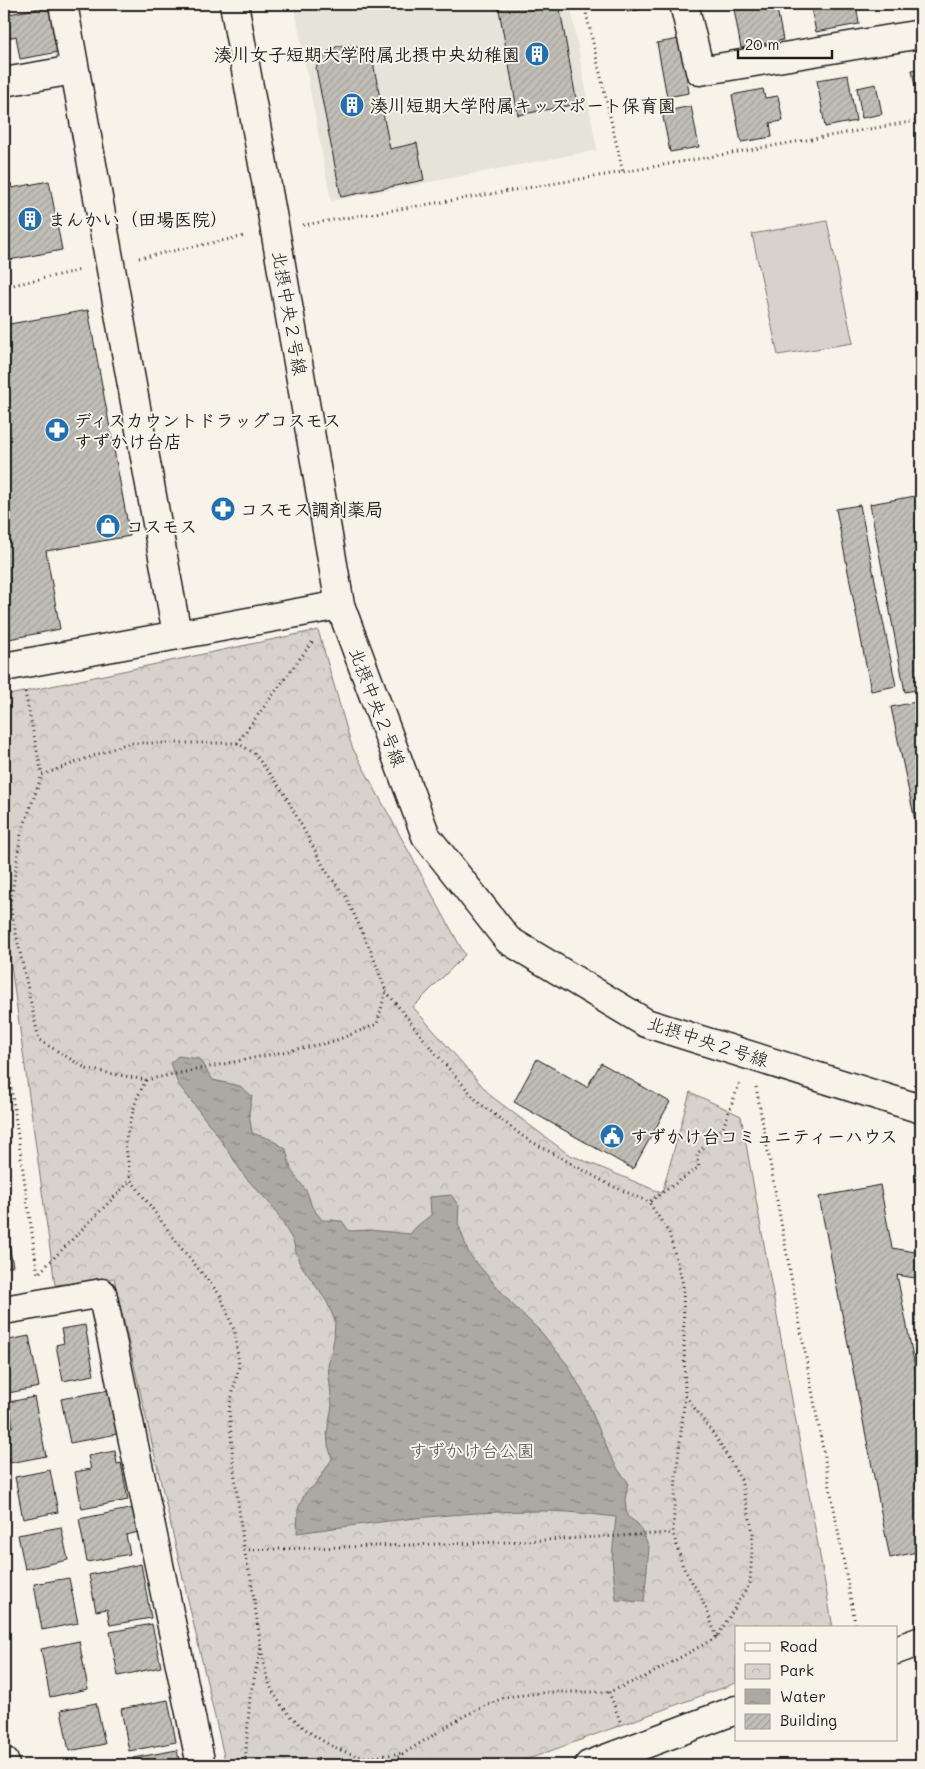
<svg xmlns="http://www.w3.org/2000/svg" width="925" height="1769" viewBox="0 0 925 1769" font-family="Mali,'Klee One',sans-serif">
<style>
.built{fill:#e6e3d9}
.grass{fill:#d7d3cb;stroke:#7a7874}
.park{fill:url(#park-crowns);stroke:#7a7874}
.water{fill:url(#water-ripples);stroke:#72716c}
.building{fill:url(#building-hatch);stroke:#1c1c1c}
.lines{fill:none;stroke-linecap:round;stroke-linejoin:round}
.minor-casing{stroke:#1c1c1c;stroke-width:31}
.tertiary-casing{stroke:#1c1c1c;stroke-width:31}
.path{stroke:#1c1c1c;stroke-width:3;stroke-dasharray:1 4;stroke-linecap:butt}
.minor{stroke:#f7f3e8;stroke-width:28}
.tertiary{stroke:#f7f3e8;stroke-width:28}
.labels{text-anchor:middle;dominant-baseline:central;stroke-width:4;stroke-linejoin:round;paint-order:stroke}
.poi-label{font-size:18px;font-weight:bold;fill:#1c1c1c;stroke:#f7f3e8;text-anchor:start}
.street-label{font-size:18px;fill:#1c1c1c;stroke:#f7f3e8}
.park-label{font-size:18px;fill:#545351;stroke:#f7f3e8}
</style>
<defs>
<pattern id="park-crowns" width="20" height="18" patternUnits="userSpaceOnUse" patternTransform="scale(1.25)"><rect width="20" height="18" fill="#d7d3cb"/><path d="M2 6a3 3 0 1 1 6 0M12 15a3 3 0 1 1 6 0" fill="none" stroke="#b8b5ae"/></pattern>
<pattern id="water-ripples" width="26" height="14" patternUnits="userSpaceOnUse" patternTransform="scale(1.25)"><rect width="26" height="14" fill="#aca9a2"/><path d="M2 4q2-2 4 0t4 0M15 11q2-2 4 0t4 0" fill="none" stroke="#8b8983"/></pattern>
<pattern id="building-hatch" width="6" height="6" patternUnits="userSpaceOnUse" patternTransform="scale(1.25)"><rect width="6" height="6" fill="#c0beb5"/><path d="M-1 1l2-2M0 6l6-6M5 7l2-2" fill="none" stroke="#a4a39b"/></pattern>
</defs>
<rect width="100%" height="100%" fill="#f7f3e8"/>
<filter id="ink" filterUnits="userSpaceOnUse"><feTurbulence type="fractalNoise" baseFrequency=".02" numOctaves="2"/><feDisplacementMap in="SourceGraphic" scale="10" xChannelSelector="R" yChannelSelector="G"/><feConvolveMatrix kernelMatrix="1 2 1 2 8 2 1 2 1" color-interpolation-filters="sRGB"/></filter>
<g filter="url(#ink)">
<!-- built -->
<polygon class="built" points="294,4 570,4 597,150 331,201"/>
<!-- grass -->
<polygon class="grass" points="827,221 853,343 778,355 752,234"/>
<!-- park -->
<polygon class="park" points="318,630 352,747 465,955 413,1007 491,1096 568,1154 662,1193 690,1092 741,1116 833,1628 736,1628 736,1683 512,1765 226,1765 114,1278 55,1285 4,914 4,696"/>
<!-- water -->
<path class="water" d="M178,1056L199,1059L213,1080L240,1086L252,1096L249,1113L252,1133L270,1139L286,1149L291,1170L307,1192L312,1207L322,1220L342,1221L349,1231L370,1230L410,1234L416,1227L431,1215L430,1197L451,1195L459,1206L458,1223L469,1254L511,1303L541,1332L567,1364L585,1396L610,1455L619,1471L628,1482L625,1500L627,1516L638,1524L649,1547L644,1602L616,1600L612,1558L616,1517C591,1514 565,1511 540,1511C458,1511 377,1522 297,1533L298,1509L305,1493L316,1484L332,1459L328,1444L327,1433L332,1405L328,1366L334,1339L335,1321L327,1302L299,1262L293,1241L274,1208L245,1177L219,1137L178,1084L170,1063Z"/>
<!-- building -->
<g class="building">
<polygon points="498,4 559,4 577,104 518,115"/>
<polygon points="626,4 659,4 659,6 627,12"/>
<polygon points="761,4 776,4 783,40 741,48 734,9"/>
<polygon points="810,4 856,4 859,24 816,32"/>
<polygon points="50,6 59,52 20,59 16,36 8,38 4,15"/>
<polygon points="679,39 693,71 686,73 689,93 667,97 657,43"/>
<polygon points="351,45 371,52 390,149 417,143 424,180 341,197 316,68 320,60 326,53 338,46"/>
<polygon points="921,68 921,112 920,112 912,70"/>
<polygon points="848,75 856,121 825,127 817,80"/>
<polygon points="876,84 882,114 862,118 857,88"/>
<polygon points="763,89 765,98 778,96 783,121 770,123 772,137 741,142 732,95"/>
<polygon points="691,106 699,147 670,152 662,112"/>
<polygon points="49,181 62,250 4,261 4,184 11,183 12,188"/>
<polygon points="88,310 130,536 46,551 60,629 4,640 4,325"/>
<polygon points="921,495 921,689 905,692 870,504"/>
<polygon points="860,505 896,686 871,691 836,509"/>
<polygon points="921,701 921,849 891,707"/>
<polygon points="537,1059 587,1087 601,1063 670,1102 633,1169 514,1102"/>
<polygon points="880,1185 892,1248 921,1253 921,1279 897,1275 921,1398 921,1551 890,1558 819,1197"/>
<polygon points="5,1223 13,1266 4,1268 4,1224"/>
<polygon points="85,1325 94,1375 63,1381 56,1345 64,1343 61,1329"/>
<polygon points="29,1336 39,1387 8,1393 4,1371 4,1341"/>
<polygon points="109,1390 117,1434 70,1443 61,1399"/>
<polygon points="34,1397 46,1456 10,1463 4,1435 4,1428 13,1426 9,1402"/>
<polygon points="115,1451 117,1464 121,1463 128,1500 82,1509 75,1472 91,1469 88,1456"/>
<polygon points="50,1470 58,1512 23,1519 15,1477"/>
<polygon points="134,1508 139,1532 126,1535 130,1554 87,1562 79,1519"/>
<polygon points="61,1527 68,1560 25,1569 18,1535"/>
<polygon points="141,1564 151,1618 110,1625 107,1609 96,1611 89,1575"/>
<polygon points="69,1578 78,1623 42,1630 34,1584"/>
<polygon points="152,1624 161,1667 118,1676 110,1632"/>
<polygon points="79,1641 88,1689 50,1697 41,1649"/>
<polygon points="168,1700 176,1742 129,1751 121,1709"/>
<polygon points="96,1703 105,1744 69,1751 61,1710"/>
<polygon points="177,1750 180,1765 134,1765 133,1758"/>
</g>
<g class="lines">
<defs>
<g id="minor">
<polyline points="63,4 177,634"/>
<polyline points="684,4 700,71 921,34"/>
<polyline points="4,82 74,70"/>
<polyline points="4,667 340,605"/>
<polyline points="4,1310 102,1293 201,1765"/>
<polyline points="896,1650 921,1641"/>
<polyline points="4,1761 5,1765"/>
<polyline points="589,1765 736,1710"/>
</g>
<polyline id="tertiary" points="234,4 275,230 340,605 426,836 508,940 646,1023 921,1109"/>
</defs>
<!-- minor casing -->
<use href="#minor" class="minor-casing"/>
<!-- tertiary casing -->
<use href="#tertiary" class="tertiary-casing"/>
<!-- path -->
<g class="path">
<polyline points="584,4 623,172"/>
<polyline points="303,225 623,172 921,120"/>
<polyline points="139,258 245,236"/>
<polyline points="4,287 81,270"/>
<polyline points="25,692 42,775"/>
<polyline points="237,743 254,753 284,793 326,871 346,897 371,951 386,991 377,1024 332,1042 146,1080 87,1069 39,1040 10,906 21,834 42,775 128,743 237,743 313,641"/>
<polyline points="386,991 431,1048 477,1101 525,1138 610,1185 649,1202 699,1167 697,1154 723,1128 739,1084"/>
<polyline points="4,1039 38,1275"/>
<polyline points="146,1080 136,1100 125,1143 131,1180 182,1249 220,1295 235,1332 239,1366 229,1409 233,1461 244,1550 251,1579 261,1648 250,1697 245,1765"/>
<polyline points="756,1087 856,1628"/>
<polyline points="40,1272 131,1180"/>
<polyline points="685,1396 676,1477 673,1533 683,1567 701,1597 717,1637"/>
<polyline points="244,1550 507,1542 673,1533"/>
<path d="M261,1649C264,1660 265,1673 269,1683C282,1718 328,1751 364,1757C376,1758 391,1754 403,1753"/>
<polyline points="620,1721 609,1692 649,1675 717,1637 750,1583 753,1532 741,1480 719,1442 685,1395 683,1284 669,1233 649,1202"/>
<polyline points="385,1765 464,1716 505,1697 550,1692 609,1692"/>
</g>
<!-- minor -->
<use href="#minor" class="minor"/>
<!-- tertiary -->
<use href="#tertiary" class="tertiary"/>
</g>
</g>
<!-- icons -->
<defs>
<symbol id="building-disc" viewBox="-11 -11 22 22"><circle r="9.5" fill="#1f6fb2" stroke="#f7f3e8"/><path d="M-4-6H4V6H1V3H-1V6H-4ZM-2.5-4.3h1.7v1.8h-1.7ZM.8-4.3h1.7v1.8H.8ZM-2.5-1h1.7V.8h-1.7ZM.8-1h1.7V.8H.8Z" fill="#fff"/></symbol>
<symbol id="pharmacy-disc" viewBox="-11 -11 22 22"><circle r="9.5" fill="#1f6fb2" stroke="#f7f3e8"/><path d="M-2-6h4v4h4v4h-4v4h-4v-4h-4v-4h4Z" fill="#fff"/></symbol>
<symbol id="shop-disc" viewBox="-11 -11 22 22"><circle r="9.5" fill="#1f6fb2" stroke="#f7f3e8"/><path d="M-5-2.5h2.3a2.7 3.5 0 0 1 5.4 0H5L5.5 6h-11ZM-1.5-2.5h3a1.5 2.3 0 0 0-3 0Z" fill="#fff"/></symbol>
<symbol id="civic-disc" viewBox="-11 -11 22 22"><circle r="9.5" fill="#1f6fb2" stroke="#f7f3e8"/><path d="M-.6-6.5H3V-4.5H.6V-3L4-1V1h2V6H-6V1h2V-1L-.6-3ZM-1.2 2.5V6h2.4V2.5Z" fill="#fff"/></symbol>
</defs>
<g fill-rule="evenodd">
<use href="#building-disc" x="523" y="40" width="28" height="28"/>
<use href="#building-disc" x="338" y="91" width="28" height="28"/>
<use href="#building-disc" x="16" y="205" width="28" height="28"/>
<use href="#pharmacy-disc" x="43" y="416" width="28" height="28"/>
<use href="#pharmacy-disc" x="209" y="495" width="28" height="28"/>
<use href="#shop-disc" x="94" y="512" width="28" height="28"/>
<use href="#civic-disc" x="598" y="1122" width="28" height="28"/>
</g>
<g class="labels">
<!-- poi labels -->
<g class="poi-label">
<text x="520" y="54" text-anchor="end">湊川女子短期大学附属北摂中央幼稚園</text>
<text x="370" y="105">湊川短期大学附属キッズポート保育園</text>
<text x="48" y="219">まんかい（田場医院）</text>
<text x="74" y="420">ディスカウントドラッグコスモス<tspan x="74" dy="21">すずかけ台店</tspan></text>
<text x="240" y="509">コスモス調剤薬局</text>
<text x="126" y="526">コスモス</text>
<text x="630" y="1136">すずかけ台コミュニティーハウス</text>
</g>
<!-- street labels -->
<g class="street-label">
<text transform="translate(290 313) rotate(80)">北摂中央２号線</text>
<text transform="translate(378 707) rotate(69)">北摂中央２号線</text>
<text transform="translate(708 1041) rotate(18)">北摂中央２号線</text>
</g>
<!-- park labels -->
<g class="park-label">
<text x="472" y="1450">すずかけ台公園</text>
</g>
</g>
<!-- margin -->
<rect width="925" height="1769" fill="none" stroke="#f7f3e8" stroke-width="20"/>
<rect x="10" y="10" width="905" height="1749" fill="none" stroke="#1c1c1c" stroke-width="2" filter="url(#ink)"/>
<!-- legend -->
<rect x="735" y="1626" width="162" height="115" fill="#f7f3e8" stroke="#9f9d96"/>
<rect x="745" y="1643" width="25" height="8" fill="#f7f3e8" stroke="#9f9d96"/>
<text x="780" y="1652" font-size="15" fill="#1c1c1c">Road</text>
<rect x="745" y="1664" width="25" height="15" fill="url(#park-crowns)" stroke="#9f9d96"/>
<text x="780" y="1676" font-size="15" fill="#1c1c1c">Park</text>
<rect x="745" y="1689" width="25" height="15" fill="url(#water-ripples)" stroke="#9f9d96"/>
<text x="780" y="1702" font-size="15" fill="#1c1c1c">Water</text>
<rect x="745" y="1714" width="25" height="15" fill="url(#building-hatch)" stroke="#9f9d96"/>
<text x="780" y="1726" font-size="15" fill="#1c1c1c">Building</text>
<!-- scale -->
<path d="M738 50v8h94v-8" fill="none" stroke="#1c1c1c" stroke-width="2.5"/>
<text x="745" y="50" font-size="15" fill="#1c1c1c" stroke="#f7f3e8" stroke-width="4" paint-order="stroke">20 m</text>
</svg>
